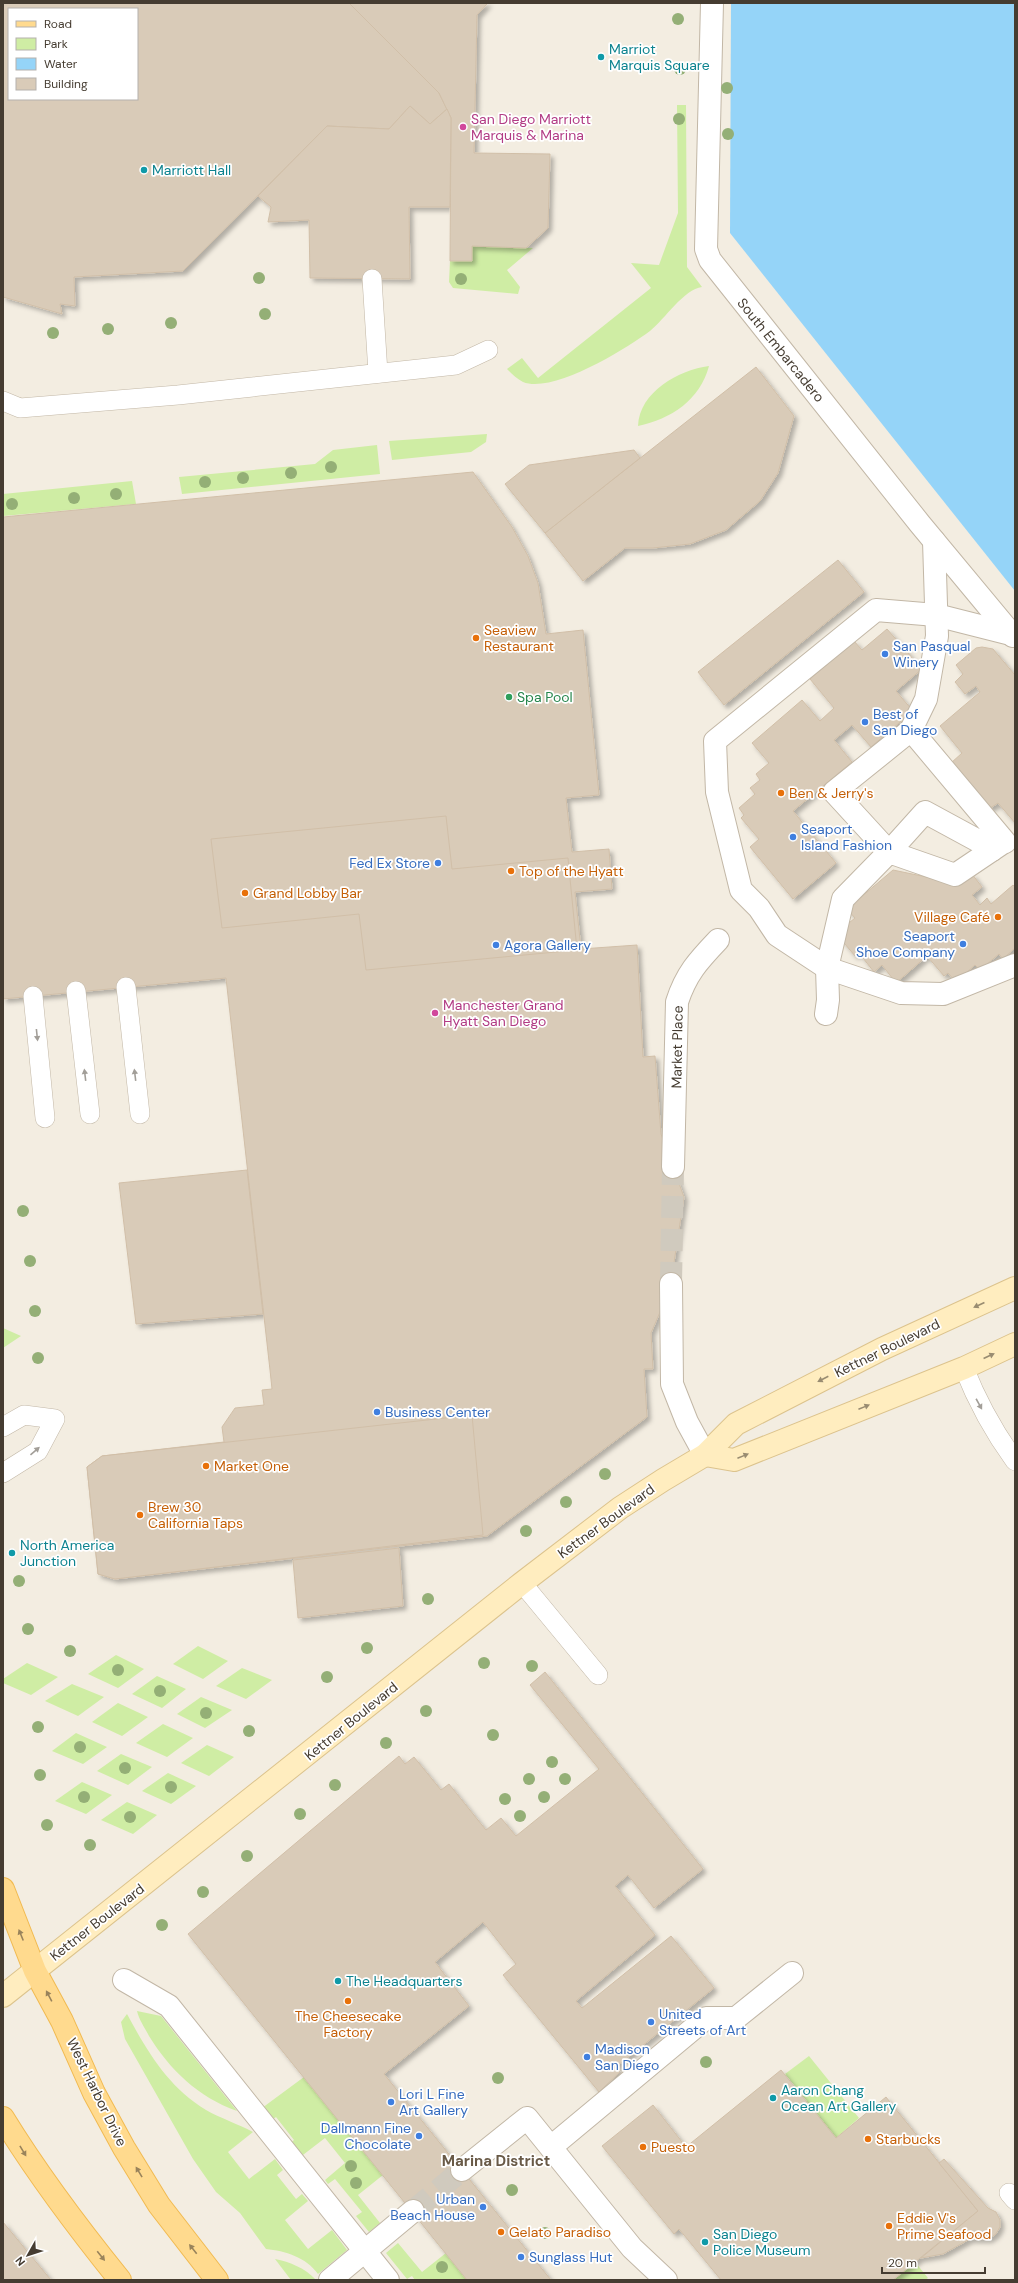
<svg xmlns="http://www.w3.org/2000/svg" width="1018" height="2283" viewBox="0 0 1018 2283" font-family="'DM Sans',sans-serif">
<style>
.green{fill:#cfeda4}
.water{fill:#95d4f8}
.building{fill:#d9cbb8;stroke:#d1bfa8;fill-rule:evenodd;filter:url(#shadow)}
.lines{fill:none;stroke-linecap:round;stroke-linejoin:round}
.street-tunnel{stroke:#d0cabe;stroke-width:22;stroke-dasharray:22 11;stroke-linecap:butt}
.lane-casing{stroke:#c2b7a6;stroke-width:20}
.street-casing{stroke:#c2b7a6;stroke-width:24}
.secondary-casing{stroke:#dcc38d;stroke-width:24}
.primary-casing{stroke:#f1ba51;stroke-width:24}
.lane{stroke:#fff;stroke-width:19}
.street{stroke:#fff;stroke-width:22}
.secondary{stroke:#ffedbf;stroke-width:22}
.primary{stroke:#ffda8e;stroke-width:22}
.tree{fill:#94af76}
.oneway{fill:#a29e98}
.oneway2{fill:#998c71}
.oneway3{fill:#99835b}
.culture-dot{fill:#0f9aa8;stroke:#fff;stroke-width:1.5}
.hotel-dot{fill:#d1479c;stroke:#fff;stroke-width:1.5}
.food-dot{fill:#e8710a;stroke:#fff;stroke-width:1.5}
.shop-dot{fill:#3f7fe0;stroke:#fff;stroke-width:1.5}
.leisure-dot{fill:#2e9e5b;stroke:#fff;stroke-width:1.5}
.labels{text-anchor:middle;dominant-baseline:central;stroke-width:3.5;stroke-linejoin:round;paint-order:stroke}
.culture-label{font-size:14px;fill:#0d838f;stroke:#fff;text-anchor:start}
.hotel-label{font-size:14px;fill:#b23c85;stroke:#fff;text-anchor:start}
.street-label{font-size:14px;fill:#453c31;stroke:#fff}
.food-label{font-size:14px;fill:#c56008;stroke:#fff;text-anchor:start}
.shop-label{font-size:14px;fill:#366cbe;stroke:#fff;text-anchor:start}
.leisure-label{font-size:14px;fill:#27864d;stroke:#fff;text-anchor:start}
.neighbourhood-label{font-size:15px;font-weight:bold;fill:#695a47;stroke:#fff}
</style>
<defs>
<filter id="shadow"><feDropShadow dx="3.5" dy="3.5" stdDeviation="2" flood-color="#0004"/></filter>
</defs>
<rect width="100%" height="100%" fill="#f3ede1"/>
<!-- green -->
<g class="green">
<path d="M677,105H686L687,267L702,287C684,289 665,319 650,331C626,349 553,394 523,382C517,379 512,374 507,369L522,358L538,378L651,288L631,263L659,265L678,213Z"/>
<polygon points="472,246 533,248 507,270 520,287 518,294 453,288 449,282 450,261 472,261"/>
<path d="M709,366C700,400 671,419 638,426C639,392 679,370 709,366Z"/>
<polygon points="487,434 486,442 471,452 392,460 389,441"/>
<polygon points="377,445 380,474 182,494 179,477 315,464 333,450"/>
<polygon points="132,481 136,504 3,516 3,494"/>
<polygon points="3,1328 21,1336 3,1348"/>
<polygon points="198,1646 228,1661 203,1679 173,1664"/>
<polygon points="116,1655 144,1669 118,1688 88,1674"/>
<polygon points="27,1663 58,1677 31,1695 3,1683 3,1679"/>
<polygon points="242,1668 272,1680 246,1699 216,1686"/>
<polygon points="157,1676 186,1689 162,1708 132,1694"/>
<polygon points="72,1684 104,1697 78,1716 45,1701"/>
<polygon points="201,1697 232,1710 205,1728 177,1714"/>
<polygon points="118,1703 148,1717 122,1736 92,1722"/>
<polygon points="163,1724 193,1738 167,1757 136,1743"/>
<polygon points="76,1733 107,1747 83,1764 52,1751"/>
<polygon points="207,1745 234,1757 209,1776 181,1763"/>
<polygon points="121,1754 152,1767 128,1785 97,1771"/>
<polygon points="168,1773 196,1786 171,1804 142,1791"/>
<polygon points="82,1782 112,1795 86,1814 55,1801"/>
<polygon points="127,1802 157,1815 133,1834 101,1820"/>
<path d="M137,2011L161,2016L237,2111C198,2097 170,2070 149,2036C145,2028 139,2020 137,2011Z"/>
<path d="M127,2014C147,2051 168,2087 206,2110C220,2118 238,2124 253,2132L228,2152L249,2179L275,2159L283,2170L277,2175L296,2199L302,2194L308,2201L285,2220L308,2249L332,2230L347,2250L318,2274C306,2257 285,2251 266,2249L240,2213L216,2192L193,2159L125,2039L121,2022Z"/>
<polygon points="809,2056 859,2118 836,2138 785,2074"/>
<polygon points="304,2077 383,2175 358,2195 380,2223 369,2232 356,2216 362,2212 335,2179 328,2184 325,2180 345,2163 325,2138 299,2158 288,2145 294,2140 276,2117 272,2120 262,2108"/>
<polygon points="398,2243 422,2272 446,2253 467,2280 415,2280 412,2276 407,2279 386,2253"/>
<path d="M275,2259C290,2262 305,2268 316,2280H291Z"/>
<polygon points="915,2262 928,2278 925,2280 893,2280"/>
</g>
<!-- water -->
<polygon class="water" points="731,3 1015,3 1015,591 730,233"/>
<!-- building -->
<g class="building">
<path d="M3,3H349L439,93L447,109L430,124L410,106L389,129L327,126L183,271L74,277L75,306L60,304L62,314L3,297ZM9,9H137V99H9Z"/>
<polygon points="349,3 488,3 477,15 474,153 550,154 548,228 526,248 472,246 472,261 450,261 451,118 439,93"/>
<polygon points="410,106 430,124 447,109 451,118 450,207 409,207 410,279 310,278 309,220 268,222 271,207 258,196 327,126 389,129"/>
<polygon points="756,367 794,416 778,473 760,501 726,530 690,544 653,548 625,548 583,581 545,533"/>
<polygon points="634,450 640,458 545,533 505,484 529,465"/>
<polygon points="473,472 512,527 528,556 538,583 546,634 583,630 599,795 566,798 572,852 609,849 612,889 575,892 581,949 637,945 643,1057 655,1056 661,1134 684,1197 670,1289 651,1333 653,1369 644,1369 647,1417 487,1536 115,1579 98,1574 87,1467 102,1456 224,1442 222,1427 235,1408 264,1405 262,1390 272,1389 270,1370 226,978 3,999 3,517"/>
<polygon points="838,560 864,592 724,705 698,672"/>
<polygon points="887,629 922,669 896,691 913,711 871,747 852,725 834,740 852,762 793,811 836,863 793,899 750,847 759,839 741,818 744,815 739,808 755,794 750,788 760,780 756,774 769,763 752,743 802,700 820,721 834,708 810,679 854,641 862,650"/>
<polygon points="982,647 993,649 1015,675 1015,823 998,803 989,809 951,763 962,753 940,726 980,692 976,686 965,694 955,682 963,674 956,665 976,648"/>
<polygon points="446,816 452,869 568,858 577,950 366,970 359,914 222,928 211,839"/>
<polygon points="893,870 960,884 972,874 982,887 972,895 980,905 987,898 991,904 1013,885 1015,887 1015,948 1003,959 999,954 980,970 975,965 956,982 948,973 944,976 927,956 896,983 882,965 874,972 859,953 855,956 839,937 839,931 855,918 847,909"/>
<polygon points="247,1170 263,1314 136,1324 119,1183"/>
<polygon points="472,1415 483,1535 115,1579 98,1574 87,1467 102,1456"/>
<polygon points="399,1548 403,1606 298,1618 293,1560"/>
<polygon points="545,1672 703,1869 654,1908 628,1875 615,1886 655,1935 576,2001 582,2008 671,1936 714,1988 616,2067 620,2072 599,2092 503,1975 516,1964 483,1922 435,1962 469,2006 384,2074 551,2280 467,2280 188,1934 399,1756 405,1764 414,1757 441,1790 449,1784 486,1830 501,1818 516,1836 599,1769 530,1685"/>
<polygon points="781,2070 836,2138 886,2097 978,2211 893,2280 721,2280 679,2229 674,2234 602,2146 653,2105 686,2147"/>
<polygon points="944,2159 988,2208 996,2212 1000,2220 1000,2227 996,2234 989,2239 970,2239 943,2254 921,2258 978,2211 939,2163"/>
<polygon points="3,2222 51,2280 3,2280"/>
</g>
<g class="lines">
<!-- street-tunnel -->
<g class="street-tunnel">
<polyline points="671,1284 673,1167"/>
<polyline points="413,2211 462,2170"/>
</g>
<defs>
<g id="lane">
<polyline points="372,279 378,373"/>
<polyline points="3,401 20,408 178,395 456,365 488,350"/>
<polyline points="126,987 140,1114"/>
<polyline points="76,991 90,1114"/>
<polyline points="33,996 45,1118"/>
<path d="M964,1368C977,1401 994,1432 1015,1461"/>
<polyline points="3,1427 24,1415 55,1419 38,1451 3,1473"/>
<polyline points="522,1583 598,1675"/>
<polyline points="1009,2193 1015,2200"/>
</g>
<g id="street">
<polyline points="712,3 706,249 710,260 920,524 1013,636"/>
<polyline points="1011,634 936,615 876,610 715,741 717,792 741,890 759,908 777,935 827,968 901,993 943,994 1015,965"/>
<polyline points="911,730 926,699 937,636 934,541"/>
<polyline points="992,850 984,844 925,812 889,852 834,792 911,730 1005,842"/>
<polyline points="826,1014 828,1000 827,968 843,899 889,852 955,875 1004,842"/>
<path d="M673,1167L677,1002C686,974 698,961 718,940"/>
<polyline points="671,1284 672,1384 687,1422 705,1455"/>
<polyline points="124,1980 169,2006 388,2280"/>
<polyline points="551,2147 706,2018 736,2018 792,1973"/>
<polyline points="462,2170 527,2118 632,2248 666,2280"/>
<polyline points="330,2280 413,2211"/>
</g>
<g id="secondary">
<polyline points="705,1455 734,1460 964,1368 1015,1344"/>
<polyline points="3,1996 522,1583 620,1508 663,1480 705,1455 736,1424 882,1349 1015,1288"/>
</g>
<g id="primary">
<polyline points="3,1889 35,1971 62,2021 94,2093 124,2148 159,2205 217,2280"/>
<path d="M3,2118C38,2175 78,2228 120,2280"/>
</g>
</defs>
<!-- lane casing -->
<use href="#lane" class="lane-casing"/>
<!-- street casing -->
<use href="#street" class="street-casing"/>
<!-- secondary casing -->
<use href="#secondary" class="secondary-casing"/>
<!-- primary casing -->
<use href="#primary" class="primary-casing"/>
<!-- lane -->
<use href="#lane" class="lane"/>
<!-- street -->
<use href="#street" class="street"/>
<!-- secondary -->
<use href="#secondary" class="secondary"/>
<!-- primary -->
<use href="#primary" class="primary"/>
</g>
<!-- trees -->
<g class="tree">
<circle cx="678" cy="19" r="6"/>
<circle cx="680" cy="69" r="6"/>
<circle cx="727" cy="88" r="6"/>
<circle cx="679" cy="119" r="6"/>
<circle cx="728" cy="134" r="6"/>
<circle cx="259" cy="278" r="6"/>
<circle cx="461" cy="279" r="6"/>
<circle cx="265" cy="314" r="6"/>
<circle cx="171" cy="323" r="6"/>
<circle cx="108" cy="329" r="6"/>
<circle cx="53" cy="333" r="6"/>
<circle cx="331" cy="467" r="6"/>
<circle cx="291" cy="473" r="6"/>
<circle cx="243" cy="478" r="6"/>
<circle cx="205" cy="482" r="6"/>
<circle cx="116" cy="494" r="6"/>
<circle cx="74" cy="498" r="6"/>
<circle cx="12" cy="504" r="6"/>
<circle cx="23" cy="1211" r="6"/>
<circle cx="30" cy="1261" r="6"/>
<circle cx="35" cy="1311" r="6"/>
<circle cx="38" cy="1358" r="6"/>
<circle cx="605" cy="1474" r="6"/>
<circle cx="566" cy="1502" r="6"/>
<circle cx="526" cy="1531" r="6"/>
<circle cx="19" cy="1581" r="6"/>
<circle cx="428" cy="1599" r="6"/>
<circle cx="28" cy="1629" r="6"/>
<circle cx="367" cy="1648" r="6"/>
<circle cx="70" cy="1651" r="6"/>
<circle cx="484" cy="1663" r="6"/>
<circle cx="532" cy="1666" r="6"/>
<circle cx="118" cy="1670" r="6"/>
<circle cx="327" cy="1677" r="6"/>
<circle cx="160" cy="1691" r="6"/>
<circle cx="426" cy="1711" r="6"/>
<circle cx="206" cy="1713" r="6"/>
<circle cx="38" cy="1727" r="6"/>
<circle cx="249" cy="1731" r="6"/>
<circle cx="493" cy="1735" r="6"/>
<circle cx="386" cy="1743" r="6"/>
<circle cx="80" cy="1747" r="6"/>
<circle cx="552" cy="1762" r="6"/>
<circle cx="125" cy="1768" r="6"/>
<circle cx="40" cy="1775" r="6"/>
<circle cx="529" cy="1779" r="6"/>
<circle cx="565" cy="1779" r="6"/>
<circle cx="335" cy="1785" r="6"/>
<circle cx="171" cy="1787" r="6"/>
<circle cx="84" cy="1797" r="6"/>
<circle cx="544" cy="1797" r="6"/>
<circle cx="505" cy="1799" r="6"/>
<circle cx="300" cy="1814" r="6"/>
<circle cx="520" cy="1816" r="6"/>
<circle cx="130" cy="1817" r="6"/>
<circle cx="47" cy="1825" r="6"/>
<circle cx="90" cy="1845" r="6"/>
<circle cx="247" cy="1856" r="6"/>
<circle cx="203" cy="1892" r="6"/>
<circle cx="162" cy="1925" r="6"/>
<circle cx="706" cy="2062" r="6"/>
<circle cx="498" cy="2078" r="6"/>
<circle cx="351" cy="2166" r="6"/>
<circle cx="356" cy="2183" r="6"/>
<circle cx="512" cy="2190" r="6"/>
<circle cx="545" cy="2233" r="6"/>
<circle cx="442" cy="2267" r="6"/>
</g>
<!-- one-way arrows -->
<defs><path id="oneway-solid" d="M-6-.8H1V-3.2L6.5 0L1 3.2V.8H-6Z"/></defs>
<g class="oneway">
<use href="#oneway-solid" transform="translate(37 1035) rotate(84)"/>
<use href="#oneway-solid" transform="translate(85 1075) rotate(-97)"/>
<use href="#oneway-solid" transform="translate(135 1075) rotate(-97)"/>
<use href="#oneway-solid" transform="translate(979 1404) rotate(61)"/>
<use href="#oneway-solid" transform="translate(35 1451) rotate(-41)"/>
</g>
<g class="oneway2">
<use href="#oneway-solid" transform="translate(979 1305) rotate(155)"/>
<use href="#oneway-solid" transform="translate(989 1356) rotate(-25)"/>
<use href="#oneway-solid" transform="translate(823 1379) rotate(153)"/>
<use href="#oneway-solid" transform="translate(864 1407) rotate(-22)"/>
<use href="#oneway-solid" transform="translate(743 1456) rotate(-22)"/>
</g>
<g class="oneway3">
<use href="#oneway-solid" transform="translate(21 1935) rotate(-112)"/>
<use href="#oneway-solid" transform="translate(49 1996) rotate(-118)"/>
<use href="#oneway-solid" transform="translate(23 2151) rotate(59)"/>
<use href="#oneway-solid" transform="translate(139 2172) rotate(-121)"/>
<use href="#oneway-solid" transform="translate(193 2249) rotate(-128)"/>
<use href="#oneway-solid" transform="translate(101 2256) rotate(51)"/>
</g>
<!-- markers -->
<g class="culture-dot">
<circle cx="601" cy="57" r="4"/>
<circle cx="144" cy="170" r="4"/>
<circle cx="12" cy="1553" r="4"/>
<circle cx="338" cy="1981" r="4"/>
<circle cx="773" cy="2098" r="4"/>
<circle cx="705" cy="2242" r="4"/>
</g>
<g class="hotel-dot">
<circle cx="463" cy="127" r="4"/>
<circle cx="435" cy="1013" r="4"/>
</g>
<g class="food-dot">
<circle cx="476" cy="638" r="4"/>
<circle cx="781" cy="793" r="4"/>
<circle cx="511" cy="871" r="4"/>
<circle cx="245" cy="893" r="4"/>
<circle cx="998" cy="917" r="4"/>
<circle cx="206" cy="1466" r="4"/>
<circle cx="140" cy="1515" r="4"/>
<circle cx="348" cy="2001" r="4"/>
<circle cx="868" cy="2139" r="4"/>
<circle cx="643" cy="2147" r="4"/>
<circle cx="889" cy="2226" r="4"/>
<circle cx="501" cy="2232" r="4"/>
</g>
<g class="shop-dot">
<circle cx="885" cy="654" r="4"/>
<circle cx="865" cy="722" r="4"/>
<circle cx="793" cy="837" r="4"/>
<circle cx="438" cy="863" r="4"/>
<circle cx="963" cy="944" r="4"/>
<circle cx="496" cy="945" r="4"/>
<circle cx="377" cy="1412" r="4"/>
<circle cx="651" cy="2022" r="4"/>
<circle cx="587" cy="2057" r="4"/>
<circle cx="391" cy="2102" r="4"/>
<circle cx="419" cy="2136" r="4"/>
<circle cx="483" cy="2207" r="4"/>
<circle cx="521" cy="2257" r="4"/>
</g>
<circle class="leisure-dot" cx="509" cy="697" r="4"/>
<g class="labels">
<!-- culture labels -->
<g class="culture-label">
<text x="609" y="49">Marriot<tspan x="609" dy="16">Marquis Square</tspan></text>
<text x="152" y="170">Marriott Hall</text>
<text x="20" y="1545">North America<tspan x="20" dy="16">Junction</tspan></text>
<text x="346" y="1981">The Headquarters</text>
<text x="781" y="2090">Aaron Chang<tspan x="781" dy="16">Ocean Art Gallery</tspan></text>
<text x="713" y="2234">San Diego<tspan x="713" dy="16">Police Museum</tspan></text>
</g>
<!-- hotel labels -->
<g class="hotel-label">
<text x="471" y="119">San Diego Marriott<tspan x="471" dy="16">Marquis &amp; Marina</tspan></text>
<text x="443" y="1005">Manchester Grand<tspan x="443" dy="16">Hyatt San Diego</tspan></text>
</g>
<!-- street labels -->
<g class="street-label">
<text transform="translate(781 350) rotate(51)">South Embarcadero</text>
<text transform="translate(677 1047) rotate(-89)">Market Place</text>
<text transform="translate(887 1348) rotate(-26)">Kettner Boulevard</text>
<text transform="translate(606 1521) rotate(-36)">Kettner Boulevard</text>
<text transform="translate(351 1721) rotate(-39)">Kettner Boulevard</text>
<text transform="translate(97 1922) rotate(-38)">Kettner Boulevard</text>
<text transform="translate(97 2092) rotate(64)">West Harbor Drive</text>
</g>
<!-- food labels -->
<g class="food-label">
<text x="484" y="630">Seaview<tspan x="484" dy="16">Restaurant</tspan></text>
<text x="789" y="793">Ben &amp; Jerry's</text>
<text x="519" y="871">Top of the Hyatt</text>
<text x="253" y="893">Grand Lobby Bar</text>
<text x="990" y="917" text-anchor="end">Village Café</text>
<text x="214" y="1466">Market One</text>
<text x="148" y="1507">Brew 30<tspan x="148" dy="16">California Taps</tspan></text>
<text x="348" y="2016" text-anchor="middle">The Cheesecake<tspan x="348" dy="16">Factory</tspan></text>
<text x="876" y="2139">Starbucks</text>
<text x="651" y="2147">Puesto</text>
<text x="897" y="2218">Eddie V's<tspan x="897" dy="16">Prime Seafood</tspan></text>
<text x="509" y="2232">Gelato Paradiso</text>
</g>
<!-- shop labels -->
<g class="shop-label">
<text x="893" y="646">San Pasqual<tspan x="893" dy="16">Winery</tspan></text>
<text x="873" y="714">Best of<tspan x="873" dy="16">San Diego</tspan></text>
<text x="801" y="829">Seaport<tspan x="801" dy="16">Island Fashion</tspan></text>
<text x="430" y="863" text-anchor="end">Fed Ex Store</text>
<text x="955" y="936" text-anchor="end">Seaport<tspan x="955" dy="16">Shoe Company</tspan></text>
<text x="504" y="945">Agora Gallery</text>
<text x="385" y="1412">Business Center</text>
<text x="659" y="2014">United<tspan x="659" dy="16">Streets of Art</tspan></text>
<text x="595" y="2049">Madison<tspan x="595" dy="16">San Diego</tspan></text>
<text x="399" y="2094">Lori L Fine<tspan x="399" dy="16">Art Gallery</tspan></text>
<text x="411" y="2128" text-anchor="end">Dallmann Fine<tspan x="411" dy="16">Chocolate</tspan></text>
<text x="475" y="2199" text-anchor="end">Urban<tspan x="475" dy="16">Beach House</tspan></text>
<text x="529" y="2257">Sunglass Hut</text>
</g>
<!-- leisure labels -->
<g class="leisure-label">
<text x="517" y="697">Spa Pool</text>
</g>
<!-- neighbourhood labels -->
<g class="neighbourhood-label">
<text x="496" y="2161">Marina District</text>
</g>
</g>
<!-- border -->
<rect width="1018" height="2283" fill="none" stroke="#453c31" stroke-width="8"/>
<!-- legend -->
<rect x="8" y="8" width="130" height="92" fill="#ffffff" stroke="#b5b1ad"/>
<rect x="16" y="21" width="20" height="6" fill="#ffda8e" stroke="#b5b1ad"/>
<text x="44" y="28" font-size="12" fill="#453c31">Road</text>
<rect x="16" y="38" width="20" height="12" fill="#cfeda4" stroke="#b5b1ad"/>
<text x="44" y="48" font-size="12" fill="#453c31">Park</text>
<rect x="16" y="58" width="20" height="12" fill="#95d4f8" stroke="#b5b1ad"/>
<text x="44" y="68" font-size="12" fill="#453c31">Water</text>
<rect x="16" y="78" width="20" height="12" fill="#d9cbb8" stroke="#b5b1ad"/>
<text x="44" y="88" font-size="12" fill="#453c31">Building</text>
<!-- north arrow -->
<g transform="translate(28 2255) rotate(231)" stroke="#ffffff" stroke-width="3" paint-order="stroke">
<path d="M0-3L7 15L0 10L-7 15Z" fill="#453c31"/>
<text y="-6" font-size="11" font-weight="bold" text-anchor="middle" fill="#453c31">N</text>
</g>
<!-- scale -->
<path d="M882 2267v6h103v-6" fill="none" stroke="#453c31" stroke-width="2"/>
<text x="888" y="2267" font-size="12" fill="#453c31" stroke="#ffffff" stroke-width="3" paint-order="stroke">20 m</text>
</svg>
